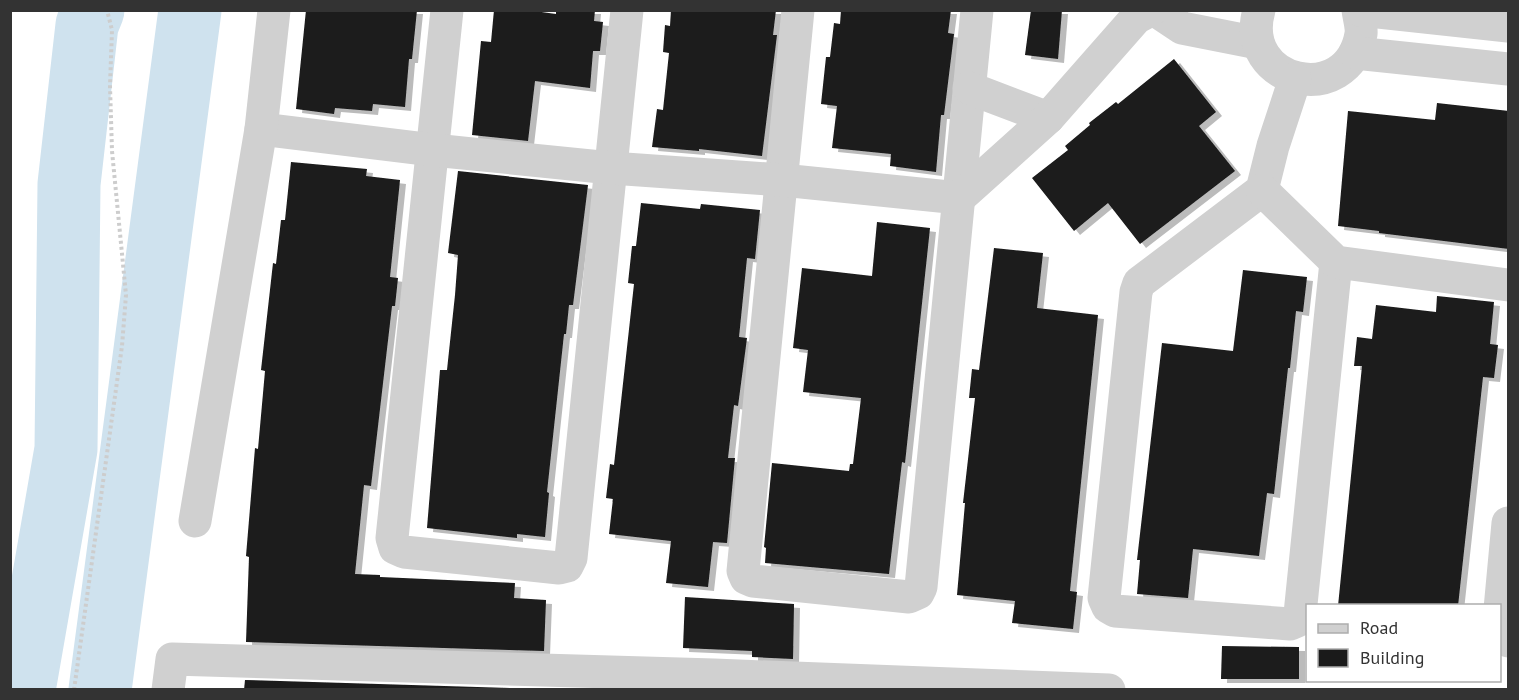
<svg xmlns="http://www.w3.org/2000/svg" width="1519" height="700" viewBox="0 0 1519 700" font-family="'PT Sans',sans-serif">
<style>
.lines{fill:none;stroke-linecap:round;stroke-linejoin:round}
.river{stroke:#cfe2ee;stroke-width:63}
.building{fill:#1a1a1a;filter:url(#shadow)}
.path{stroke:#cdcdcd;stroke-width:4;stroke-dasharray:3 3;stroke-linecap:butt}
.minor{stroke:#d0d0d0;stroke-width:33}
</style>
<defs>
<filter id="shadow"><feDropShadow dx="6" dy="4" stdDeviation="0" flood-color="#0004"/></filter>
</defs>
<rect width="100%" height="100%" fill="#fff"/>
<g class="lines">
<!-- river -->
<g class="river">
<polyline points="24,690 66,449 69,184 87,25 93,10"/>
<polyline points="100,690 190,10"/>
</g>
</g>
<!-- building -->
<g class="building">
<polygon points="306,10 417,10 412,59 409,59 405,107 373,104 372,111 335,108 334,114 296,109"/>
<polygon points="494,10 527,10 556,14 556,10 595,10 594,21 603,22 600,51 593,51 590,88 535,81 528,141 472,135 481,41 491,42"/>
<polygon points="671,10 776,10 773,35 777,35 762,156 699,149 699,151 652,147 657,109 663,110 669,53 663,52 665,25 670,26"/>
<polygon points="841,10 951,10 948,33 954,34 944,115 941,115 936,172 890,166 891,154 832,148 837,106 821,104 826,57 830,57 834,23 840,24"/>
<polygon points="1031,10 1062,10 1058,59 1025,55"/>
<polygon points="1174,59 1216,112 1199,126 1235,171 1140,244 1108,203 1074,231 1032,178 1068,150 1065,146 1090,125 1089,123 1116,102 1118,104"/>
<polygon points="1437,103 1509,111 1509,249 1379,233 1379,231 1338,226 1348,111 1435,120"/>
<polygon points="291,162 367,169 366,176 400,180 390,277 398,278 395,306 392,306 371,486 364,485 355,574 380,575 380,577 515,583 514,598 546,600 544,651 246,642 249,557 246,556 255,448 258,449 265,371 261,370 273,263 276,264 281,220 285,220"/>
<polygon points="458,171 588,185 573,305 569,305 566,334 564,334 547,492 549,493 545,537 517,534 517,538 427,528 440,370 447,370 455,295 458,255 448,253"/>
<polygon points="641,203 700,209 701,204 760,210 755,259 747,258 739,337 747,338 738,406 734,405 728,458 735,458 727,543 713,542 708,587 666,583 671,541 609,534 613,499 606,498 610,464 614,465 634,284 628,283 632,246 636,246"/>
<polygon points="877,222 930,228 905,463 902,462 889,574 765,563 766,548 764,547 772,463 849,471 850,464 853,464 861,398 803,392 808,350 793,348 802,268 872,276"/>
<polygon points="994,248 1043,253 1037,308 1098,315 1070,591 1077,592 1073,629 1012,623 1015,601 957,595 965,503 963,503 975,398 969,398 972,369 979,370"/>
<polygon points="1243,270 1307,277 1303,312 1296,311 1290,368 1288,368 1274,494 1267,493 1259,556 1193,549 1188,598 1137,594 1140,560 1137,560 1162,343 1233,351"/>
<polygon points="1437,296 1494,302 1490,344 1498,345 1494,378 1483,377 1458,606 1338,606 1362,366 1354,366 1357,337 1372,339 1376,305 1436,312"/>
<polygon points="685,597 794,604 793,659 752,657 752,651 683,648"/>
<polygon points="1222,646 1299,647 1299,679 1221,679"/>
<polygon points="245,680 543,689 244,690"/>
</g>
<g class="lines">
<!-- path -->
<polyline class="path" points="74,690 122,346 126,295 112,151 110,86 112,30 107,10"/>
<!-- minor -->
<g class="minor">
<polyline points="447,10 392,538 395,548 404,552 559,568 567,566 571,558 627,10"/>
<polyline points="798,10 743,571 746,578 753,581 909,597 918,593 921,587 977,10"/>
<polyline points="1155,10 1182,28 1258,43"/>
<path d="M1259,10C1238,84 1348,109 1361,34C1362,27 1359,18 1358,10"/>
<polyline points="1360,10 1508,26"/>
<polyline points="1355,53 1508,69"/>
<polyline points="1295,79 1273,146 1262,190 1139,283 1136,292 1104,598 1108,607 1115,611 1290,624 1297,621 1300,614 1336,262"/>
<polyline points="969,88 1048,118"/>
<polyline points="261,129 433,150 611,168 782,180 959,198 1048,118 1136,18 1151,10"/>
<polyline points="1262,190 1336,262 1508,285"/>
<polyline points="195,521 261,129 274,10"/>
<polyline points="1500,609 1508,523"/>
<polyline points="1500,634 1501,637 1508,641"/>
<polyline points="168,690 172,659 714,675 1109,690"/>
</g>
</g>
<!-- border -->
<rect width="1519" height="700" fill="none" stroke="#333333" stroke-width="24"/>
<!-- legend -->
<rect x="1306" y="604" width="195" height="78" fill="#ffffff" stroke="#adadad" stroke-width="1.5"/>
<rect x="1318" y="624" width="30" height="9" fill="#d0d0d0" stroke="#adadad" stroke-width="1.5"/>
<text x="1360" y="634" font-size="18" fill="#333333">Road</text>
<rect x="1318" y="649" width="30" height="18" fill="#1a1a1a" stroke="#adadad" stroke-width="1.5"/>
<text x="1360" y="664" font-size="18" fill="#333333">Building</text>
</svg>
